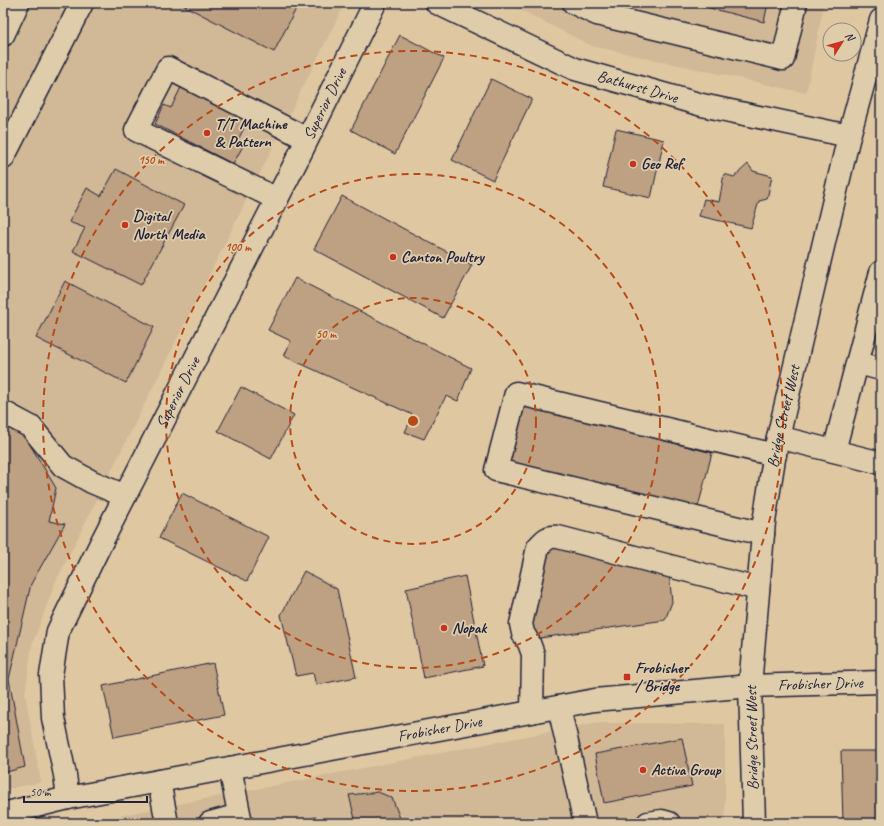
<svg xmlns="http://www.w3.org/2000/svg" width="884" height="826" viewBox="0 0 884 826" font-family="Caveat,sans-serif">
<style>
.built{fill:#d1b896}
.building{fill:#bea082;stroke:#22223b}
.lines{fill:none;stroke-linecap:round;stroke-linejoin:round}
.minor-casing{stroke:#22223b;stroke-width:25}
.minor{stroke:#deccaa;stroke-width:22}
.ring{fill:none;stroke:#b64b18;stroke-width:2;stroke-dasharray:7 5}
.poi-dot{fill:#c8321e;stroke:#deccaa;stroke-width:1.5}
.labels{text-anchor:middle;dominant-baseline:central;stroke-width:3.5;stroke-linejoin:round;paint-order:stroke}
.street-label{font-size:16px;fill:#22223b;stroke:#deccaa}
.poi-label{font-size:16px;font-weight:bold;fill:#22223b;stroke:#deccaa;text-anchor:start}
.centre{fill:#b64b18;stroke:#deccaa;stroke-width:2}
.ring-label{font-size:12px;text-anchor:middle;font-weight:bold;fill:#b64b18;stroke:#deccaa;stroke-width:3.5;stroke-linejoin:round;paint-order:stroke}
</style>
<rect width="100%" height="100%" fill="#dfc7a2"/>
<filter id="ink" filterUnits="userSpaceOnUse"><feTurbulence type="fractalNoise" baseFrequency=".025" numOctaves="2"/><feDisplacementMap in="SourceGraphic" scale="8" xChannelSelector="R" yChannelSelector="G"/><feConvolveMatrix kernelMatrix="1 2 1 2 8 2 1 2 1" color-interpolation-filters="sRGB"/></filter>
<g filter="url(#ink)">
<!-- built -->
<g class="built">
<polygon points="3,3 345,3 55,583 32,645 25,694 41,782 3,790"/>
<polygon points="507,3 824,3 806,93 592,46"/>
<polygon points="594,723 725,724 725,823 82,823"/>
</g>
<!-- building -->
<g class="building">
<polygon points="179,3 299,3 274,52"/>
<polygon points="690,3 768,3 764,22"/>
<polygon points="400,35 444,58 395,154 351,130"/>
<polygon points="491,79 532,99 493,180 452,160"/>
<polygon points="183,83 249,118 237,142 243,146 233,164 155,124 164,105 171,108"/>
<polygon points="616,129 664,140 651,198 603,187"/>
<polygon points="748,164 753,171 772,176 767,199 759,201 751,228 699,216 704,199 719,202 724,174 734,177"/>
<polygon points="116,169 184,205 141,285 73,251 85,228 69,222 87,188 101,196"/>
<polygon points="342,196 472,265 443,318 314,249"/>
<polygon points="295,278 471,368 458,401 446,396 424,439 405,432 413,415 284,356 291,341 268,330"/>
<polygon points="65,281 154,327 126,383 36,338"/>
<polygon points="241,387 294,415 271,459 218,431"/>
<polygon points="524,404 712,453 697,511 509,462"/>
<polygon points="3,419 20,428 56,488 49,521 65,524 31,584 9,679 25,767 3,773"/>
<polygon points="182,493 269,537 247,581 159,538"/>
<polygon points="549,545 669,573 672,602 665,620 540,638 530,624"/>
<polygon points="304,571 337,589 356,677 316,685 313,673 296,676 281,615"/>
<polygon points="465,576 483,666 424,678 406,589"/>
<polygon points="213,663 224,715 114,737 103,686"/>
<polygon points="682,738 692,786 604,803 595,754"/>
<polygon points="841,751 881,751 881,823 843,823"/>
<polygon points="378,792 392,798 402,823 356,823 349,795"/>
<polygon points="316,817 317,823 290,823"/>
</g>
<g class="lines">
<defs>
<g id="minor">
<path id="s1" d="M437,3L575,69L702,105L849,136"/>
<polyline points="574,3 597,14 783,59 796,3"/>
<polyline points="3,35 18,3"/>
<polyline points="3,158 82,3"/>
<polyline points="277,199 136,130 168,68 307,139"/>
<polyline points="858,363 881,369"/>
<polyline points="3,412 31,427 63,466 92,482 125,496"/>
<polyline points="778,437 881,463"/>
<polyline points="834,451 881,272"/>
<polyline points="763,534 496,470 516,393 775,455"/>
<polyline points="559,707 585,823"/>
<path d="M532,712L533,654L529,643L523,633L521,624L538,547C545,540 547,536 558,537L758,589"/>
<polyline points="230,768 241,823"/>
<polyline points="159,781 167,823"/>
<path id="s2" d="M68,798L65,775L53,718L51,675L58,631L99,547L301,152L375,3"/>
<path id="s3" d="M3,814L68,798L595,700L750,686L881,682"/>
<polyline points="210,823 239,815"/>
<polyline points="648,823 662,821 669,823"/>
<path id="s4" d="M754,823L750,686L764,522L776,446L849,136L881,20"/>
</g>
</defs>
<!-- minor casing -->
<use href="#minor" class="minor-casing"/>
<!-- minor -->
<use href="#minor" class="minor"/>
</g>
</g>
<!-- distance rings -->
<g class="ring">
<circle cx="413" cy="421" r="123"/>
<circle cx="413" cy="421" r="247"/>
<circle cx="413" cy="421" r="370"/>
</g>
<!-- markers -->
<g class="poi-dot">
<circle cx="207" cy="133" r="4"/>
<circle cx="633" cy="164" r="4"/>
<circle cx="125" cy="225" r="4"/>
<circle cx="393" cy="257" r="4"/>
<circle cx="444" cy="628" r="4"/>
<rect x="623" y="673" width="8" height="8" rx="2"/>
<circle cx="643" cy="770" r="4"/>
</g>
<g class="labels">
<!-- street labels -->
<g class="street-label">
<text stroke="none"><textPath href="#s1" startOffset="218">Bathurst Drive</textPath></text>
<text stroke="none"><textPath href="#s2" startOffset="760">Superior Drive</textPath></text>
<text stroke="none"><textPath href="#s2" startOffset="436">Superior Drive</textPath></text>
<text stroke="none"><textPath href="#s4" startOffset="409">Bridge Street West</textPath></text>
<text stroke="none"><textPath href="#s3" startOffset="829">Frobisher Drive</textPath></text>
<text stroke="none"><textPath href="#s3" startOffset="445">Frobisher Drive</textPath></text>
<text transform="translate(752 738) rotate(-91)">Bridge Street West</text>
</g>
<!-- poi labels -->
<g class="poi-label">
<text x="215" y="124">T/T Machine<tspan x="215" dy="18">&amp; Pattern</tspan></text>
<text x="641" y="164">Geo Ref</text>
<text x="133" y="216">Digital<tspan x="133" dy="18">North Media</tspan></text>
<text x="401" y="257">Canton Poultry</text>
<text x="452" y="628">Nopak</text>
<text x="635" y="668">Frobisher<tspan x="635" dy="18">/ Bridge</tspan></text>
<text x="651" y="770">Activa Group</text>
</g>
</g>
<circle cx="413" cy="421" r="6" class="centre"/>
<g class="ring-label">
<text x="151" y="164">150 m</text>
<text x="238" y="251">100 m</text>
<text x="326" y="338">50 m</text>
</g>
<!-- margin -->
<rect width="884" height="826" fill="none" stroke="#deccaa" stroke-width="16"/>
<rect x="8" y="8" width="868" height="810" fill="none" stroke="#22223b" stroke-width="1.5" filter="url(#ink)"/>
<!-- north arrow -->
<g transform="translate(842 42) rotate(53)"><circle r="19" fill="#deccaa" stroke="#93887e"/>
<path d="M0-3L7 15L0 10L-7 15Z" fill="#c8321e"/>
<text y="-6" font-size="11" font-weight="bold" text-anchor="middle" fill="#22223b">N</text>
</g>
<!-- scale -->
<path d="M24 796v6h123v-6" fill="none" stroke="#22223b" stroke-width="2"/>
<text x="30" y="796" font-size="12" fill="#22223b" stroke="#deccaa" stroke-width="3" paint-order="stroke">50 m</text>
</svg>
